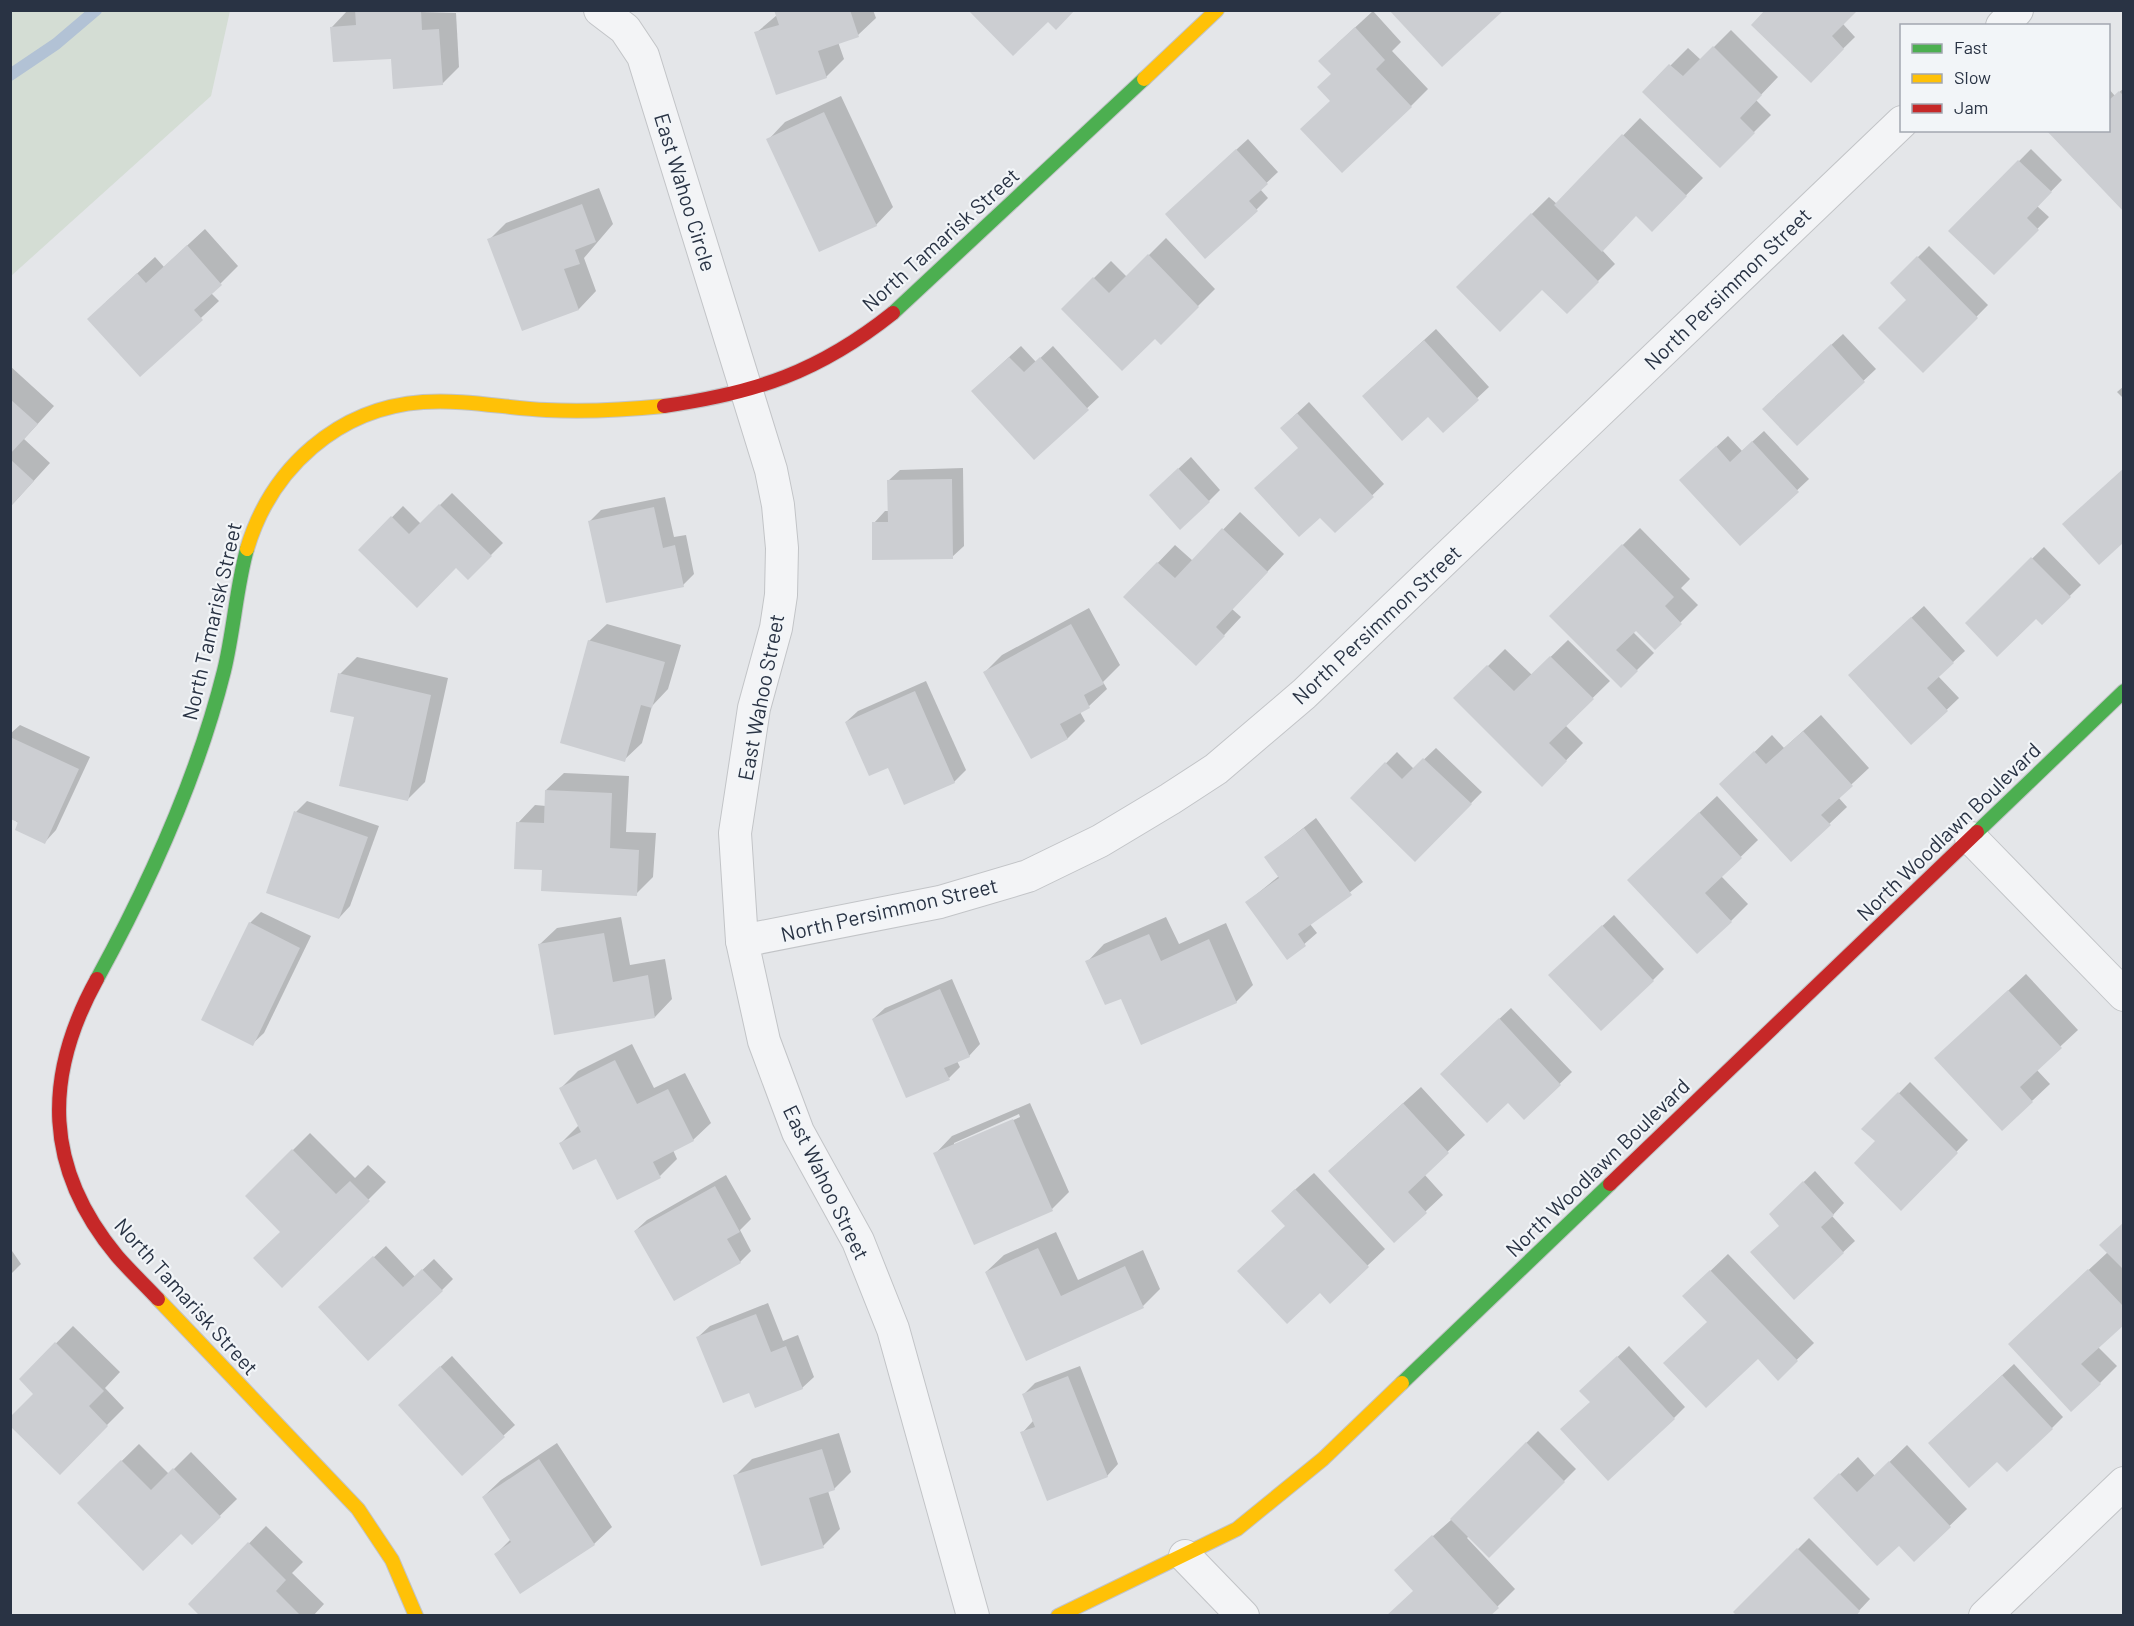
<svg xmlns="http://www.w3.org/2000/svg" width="2134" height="1626" viewBox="0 0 2134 1626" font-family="Barlow,sans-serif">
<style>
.green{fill:#d4ddd4}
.shadow{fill:#0003;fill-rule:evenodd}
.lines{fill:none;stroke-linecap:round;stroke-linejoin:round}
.stream{stroke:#b2c2d5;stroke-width:12}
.building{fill:#ccced2}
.street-casing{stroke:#c2c4c7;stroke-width:34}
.fast-casing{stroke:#c2c4c7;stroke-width:16}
.slow-casing{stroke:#c2c4c7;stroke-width:16}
.jam-casing{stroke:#c2c4c7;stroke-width:16}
.street{stroke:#f3f4f6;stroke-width:32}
.fast{stroke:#4caf50;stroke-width:14}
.slow{stroke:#ffc107;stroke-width:14}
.jam{stroke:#c62828;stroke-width:14}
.labels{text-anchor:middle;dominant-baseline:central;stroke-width:4.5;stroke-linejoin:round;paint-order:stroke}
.street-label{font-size:21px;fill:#293344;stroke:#f2f5f8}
</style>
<rect width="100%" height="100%" fill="#e4e6e9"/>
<!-- green -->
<polygon class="green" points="11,10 230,11 211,96 11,276"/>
<!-- shadow -->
<g class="shadow">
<polygon points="348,10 456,13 459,67 442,84 332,27"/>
<polygon points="775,10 873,10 876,18 858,35 838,42 844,59 826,77 756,33 777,15"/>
<polygon points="1373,11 1401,42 1392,51 1428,89 1411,106 1332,100 1332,74 1337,44"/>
<polygon points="1843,24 1855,37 1810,81 1753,25"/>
<polygon points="1731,30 1778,77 1756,100 1771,115 1720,166 1644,92 1688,48 1701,60"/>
<polygon points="2108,88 2115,96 2124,88 2124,210 2108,130"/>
<polygon points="841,96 893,207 876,225 768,140 785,122"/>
<polygon points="1640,118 1703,178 1652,230 1636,215 1602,250 1615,264 1567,312 1542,287 1458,287 1549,197 1557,204"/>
<polygon points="1248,139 1278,172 1260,189 1268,198 1256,210 1178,203"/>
<polygon points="2031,149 2062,180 2037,206 2049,217 1994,273 1950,231"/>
<polygon points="599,188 613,224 584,258 596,291 579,309 523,329 489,240 506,223"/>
<polygon points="205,229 238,266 211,293 219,301 140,375 106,302 155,257 164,267"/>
<polygon points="1166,238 1215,289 1161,343 1155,337 1063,309 1111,261 1127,277"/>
<polygon points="1929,246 1988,305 1923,371 1908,300 1892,283"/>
<polygon points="1436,329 1489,387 1443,430 1429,415 1375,385"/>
<polygon points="1843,334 1876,369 1797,443 1775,397"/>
<polygon points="1021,346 1036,362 1053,346 1099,397 1035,457 984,380"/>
<polygon points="10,366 54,406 24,439 50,463 10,507"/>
<polygon points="2124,386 2124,399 2117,392"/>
<polygon points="1309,402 1384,484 1335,531 1300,448 1293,417"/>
<polygon points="1764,431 1809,479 1740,544 1692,469 1728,436 1742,451"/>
<polygon points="1191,457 1220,490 1209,501 1162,484"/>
<polygon points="963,468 964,546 952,557 874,523 885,511 889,511 888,481 900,470"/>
<polygon points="452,493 503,543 468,578 456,566 360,550 403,506 421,524"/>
<polygon points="665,497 674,537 686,535 694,574 683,585 590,521 601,510"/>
<polygon points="1240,512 1284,554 1232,609 1241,617 1213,647 1125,597 1175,545 1193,561"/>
<polygon points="1640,528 1690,579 1681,588 1698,605 1655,648 1636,629 1633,632 1654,653 1621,686 1551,616"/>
<polygon points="2044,547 2081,585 2042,623 2036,616 1967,623"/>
<polygon points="1924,606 1965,651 1938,676 1959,698 1912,743 1861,664"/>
<polygon points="1089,608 1120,665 1103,682 1107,689 1089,706 1080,712 1085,721 1068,738 1031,757 985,672 1002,655"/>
<polygon points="607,624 681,645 668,689 652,706 642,743 624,760 589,641"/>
<polygon points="1568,640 1610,681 1565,725 1583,743 1542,785 1456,698 1505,649 1532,675"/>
<polygon points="357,657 448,678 425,782 407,800 356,716 340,674"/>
<polygon points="926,681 966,770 954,782 889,766 846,722 858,711"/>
<polygon points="1821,715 1869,768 1838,797 1847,807 1791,860 1739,767 1772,735 1784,748"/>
<polygon points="20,725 90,757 56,830 45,842 10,817 10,734"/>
<polygon points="1436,748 1482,792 1415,860 1352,798 1397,752 1414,769"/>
<polygon points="564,773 629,776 626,832 656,833 653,877 636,894 544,868 518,823 535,805 546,806 546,790"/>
<polygon points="1717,796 1758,840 1721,876 1748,904 1731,921 1646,863"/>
<polygon points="307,801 379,826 350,906 339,918 296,812"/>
<polygon points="1316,818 1363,882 1310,924 1317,933 1288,958 1247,902 1279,876 1266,857"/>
<polygon points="261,912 311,936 264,1033 252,1044 250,923"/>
<polygon points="1614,915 1664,969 1653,980 1562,964"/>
<polygon points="621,917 630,965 665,959 672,999 655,1017 539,945 557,928"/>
<polygon points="1166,917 1179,944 1226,923 1253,985 1236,1002 1087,962 1104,944"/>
<polygon points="2026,974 2078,1030 2036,1069 2050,1084 2002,1129 1954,1041"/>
<polygon points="952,979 980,1044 969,1056 957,1061 960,1067 949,1078 873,1019 885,1008"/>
<polygon points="1511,1008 1572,1072 1524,1118 1508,1101 1453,1062"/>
<polygon points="632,1044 654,1088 685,1073 711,1123 693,1140 673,1150 677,1159 660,1176 617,1198 597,1157 561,1143 579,1125 561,1088 578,1071"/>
<polygon points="1910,1082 1968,1140 1901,1208 1877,1141 1864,1129"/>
<polygon points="1421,1087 1465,1135 1424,1174 1443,1195 1394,1241 1347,1154"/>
<path d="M1030,1103L1069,1192L1052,1209L935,1154L952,1136ZM1019,1114L1020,1117L954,1146V1143Z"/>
<polygon points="310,1133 355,1178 368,1165 386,1182 282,1286 282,1231 247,1196"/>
<polygon points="1815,1171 1844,1203 1832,1216 1855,1241 1794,1298 1780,1225 1782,1203"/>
<polygon points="1314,1173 1385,1249 1330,1301 1286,1225 1290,1194"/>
<polygon points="726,1175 751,1219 740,1230 751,1251 740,1262 635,1231 647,1220"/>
<polygon points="2124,1223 2124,1323 2098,1347 2117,1366 2100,1383 2027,1327 2108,1252"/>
<polygon points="1056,1232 1078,1280 1143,1250 1160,1289 1143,1306 1027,1359 986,1272 1004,1255"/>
<polygon points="386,1246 415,1277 434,1259 453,1279 442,1290 332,1296"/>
<polygon points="10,1248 21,1264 10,1275"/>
<polygon points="1728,1254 1814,1343 1778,1378 1758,1357 1702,1279"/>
<polygon points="768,1303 783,1341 798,1335 814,1377 802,1388 750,1391 698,1337 710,1326"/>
<polygon points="73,1326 120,1372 105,1388 124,1408 60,1472 36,1394 21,1379"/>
<polygon points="1629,1346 1685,1407 1674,1418 1592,1401 1593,1380"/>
<polygon points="452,1356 515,1425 503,1436 411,1394"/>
<polygon points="2014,1364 2063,1417 2052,1428 1997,1460 1941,1432"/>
<polygon points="1080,1366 1118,1464 1107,1476 1022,1433 1033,1421 1024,1394 1035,1383"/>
<polygon points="1538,1431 1576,1469 1489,1556 1469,1536 1467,1538 1515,1589 1488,1616 1415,1590 1414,1553 1451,1520"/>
<polygon points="839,1433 851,1472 834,1489 828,1491 840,1529 823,1546 735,1476 752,1459"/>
<polygon points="557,1443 612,1527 594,1544 521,1592 496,1554 511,1539 483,1497 501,1480"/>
<polygon points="139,1444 169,1474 191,1452 237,1499 192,1543 181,1532 79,1503"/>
<polygon points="1907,1445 1967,1509 1914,1560 1899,1544 1815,1498 1858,1457 1875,1476"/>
<polygon points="266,1526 303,1562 292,1573 324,1604 313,1616 202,1616 190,1604"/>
<polygon points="1809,1538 1870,1599 1854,1616 1735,1612"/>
</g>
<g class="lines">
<!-- stream -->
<polyline class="stream" points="10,75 56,44 96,10"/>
</g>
<!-- building -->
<g class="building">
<polygon points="355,10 421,10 422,30 439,29 443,85 393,89 391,59 333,62 330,27 356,25"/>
<polygon points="774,10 850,10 859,37 818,51 827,78 776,95 754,32 779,25"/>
<polygon points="968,10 1075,10 1056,30 1048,22 1013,56"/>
<polygon points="1389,10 1504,10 1442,67"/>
<polygon points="1765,10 1858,10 1832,36 1844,49 1811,83 1751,25"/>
<polygon points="1355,27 1385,60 1376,69 1412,107 1342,173 1300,129 1330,101 1317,87 1331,74 1318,61"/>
<polygon points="1713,46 1762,95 1740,118 1755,133 1720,168 1642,92 1669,64 1683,76"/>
<polygon points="2119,91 2124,96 2124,212 2046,130 2108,130 2108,101"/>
<polygon points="824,112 877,226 819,252 766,139"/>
<polygon points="1622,134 1687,196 1652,232 1636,216 1602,252 1554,205"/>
<polygon points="1236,149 1268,184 1249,201 1258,211 1205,259 1165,214"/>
<polygon points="2018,160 2052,192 2027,218 2039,230 1994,275 1948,231"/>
<polygon points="582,204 596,242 575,250 580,264 564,269 579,310 522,331 487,239"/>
<polygon points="1531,213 1599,282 1567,314 1542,290 1500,332 1456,287"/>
<polygon points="187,245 222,285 194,310 203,320 140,377 87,319 137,273 146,283"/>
<polygon points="1148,254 1199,307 1161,345 1155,339 1122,371 1061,309 1093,277 1109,293"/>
<polygon points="1917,256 1978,318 1923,373 1878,328 1906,300 1890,283"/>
<polygon points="1424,340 1479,400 1443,433 1428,417 1402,441 1362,396"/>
<polygon points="1831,344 1865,382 1797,446 1762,409"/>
<polygon points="1009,357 1024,372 1040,357 1089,410 1034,460 971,391"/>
<polygon points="10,399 38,424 10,454"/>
<polygon points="1297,413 1374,497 1335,533 1320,518 1299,537 1254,488 1298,448 1280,428"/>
<polygon points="1752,441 1799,492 1740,546 1679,480 1716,446 1730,462"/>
<polygon points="10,459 34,481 10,507"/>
<polygon points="1178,468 1210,502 1180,530 1149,495"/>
<polygon points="2124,468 2124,542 2099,565 2062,524"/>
<polygon points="952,479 953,559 872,560 872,522 888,522 887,480"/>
<polygon points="439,504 492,556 468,580 456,568 417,608 358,550 391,516 409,534"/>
<polygon points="654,507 663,548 675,545 684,587 606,603 588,521"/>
<polygon points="1222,528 1268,572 1216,627 1225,636 1196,666 1123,597 1157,562 1175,578"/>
<polygon points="1622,544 1674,597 1665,606 1682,624 1655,650 1636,631 1616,650 1638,671 1621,688 1549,616"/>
<polygon points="2031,557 2071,597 2042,625 2036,619 1997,657 1965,623"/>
<polygon points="1911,617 1954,663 1927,688 1948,711 1911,745 1848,675"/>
<polygon points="1071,624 1104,684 1084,695 1090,708 1060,724 1068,739 1031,759 983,672"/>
<polygon points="588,640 665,662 652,708 641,705 625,762 560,743"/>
<polygon points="1550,656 1594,699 1549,743 1567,761 1542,787 1453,698 1487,665 1514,691"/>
<polygon points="338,673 431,695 408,801 339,786 354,717 330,712"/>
<polygon points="915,691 955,783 904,805 888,768 869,776 845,722"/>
<polygon points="1803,731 1853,786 1821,815 1831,825 1791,862 1719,784 1754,751 1766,764"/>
<polygon points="10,737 79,769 45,844 15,830 18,822 10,819"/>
<polygon points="1423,758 1472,804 1415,862 1350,798 1385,762 1402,779"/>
<polygon points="545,790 612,793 610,848 639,850 637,896 541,891 542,870 514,869 516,822 544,823"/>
<polygon points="294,811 368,837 339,919 266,893"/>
<polygon points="1699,812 1742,858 1705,893 1732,922 1697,954 1627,880"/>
<polygon points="1304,828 1352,895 1298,934 1306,946 1287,960 1245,902 1279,878 1264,857"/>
<polygon points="249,922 300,948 253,1046 201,1020"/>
<polygon points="1602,925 1654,981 1601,1031 1548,975"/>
<polygon points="604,933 613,982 648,975 655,1018 554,1035 538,944"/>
<polygon points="1149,934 1161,961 1209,939 1237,1003 1141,1045 1121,999 1105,1005 1085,961"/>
<polygon points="940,989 970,1057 944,1068 950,1080 906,1098 872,1019"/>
<polygon points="2008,990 2062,1048 2020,1087 2033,1102 2002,1131 1934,1058"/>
<polygon points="1499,1018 1561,1085 1524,1120 1508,1103 1487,1123 1440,1074"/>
<polygon points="615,1060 637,1104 668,1089 694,1141 653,1162 661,1178 617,1200 596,1159 573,1170 559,1143 581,1132 559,1088"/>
<polygon points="1898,1092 1958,1153 1901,1211 1854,1163 1875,1141 1861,1129"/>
<polygon points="1403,1103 1449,1153 1408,1192 1427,1213 1394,1243 1328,1171"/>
<polygon points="1013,1119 1053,1211 974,1245 933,1153"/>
<polygon points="292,1149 336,1194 350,1181 370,1201 282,1288 253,1258 280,1232 245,1196"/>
<polygon points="1803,1181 1834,1215 1821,1227 1844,1253 1794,1300 1750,1252 1779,1226 1769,1214"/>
<polygon points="715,1186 740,1232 727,1239 741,1263 674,1301 634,1231"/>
<polygon points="1295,1189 1369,1267 1330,1304 1320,1293 1287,1324 1237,1271 1285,1226 1271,1211"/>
<polygon points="2124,1222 2124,1270 2099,1245"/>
<polygon points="1038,1248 1061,1296 1125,1266 1144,1308 1026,1361 985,1272"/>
<polygon points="373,1256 403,1287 422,1269 443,1291 368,1361 318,1307"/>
<polygon points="2088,1269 2124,1307 2124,1325 2081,1364 2101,1384 2071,1412 2008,1344"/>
<polygon points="1710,1270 1798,1361 1778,1381 1758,1359 1706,1408 1663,1363 1707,1322 1682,1296"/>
<polygon points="756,1314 771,1352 786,1346 803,1389 755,1408 749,1393 723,1403 696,1337"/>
<polygon points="55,1342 104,1391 89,1406 108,1426 60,1475 10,1426 10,1417 33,1394 19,1379"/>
<polygon points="1617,1356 1675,1419 1608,1481 1560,1429 1590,1402 1579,1391"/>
<polygon points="440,1366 505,1437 462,1476 398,1405"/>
<polygon points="2002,1375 2053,1429 2007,1472 1997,1462 1969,1488 1928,1443"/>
<polygon points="1068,1376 1108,1477 1047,1501 1020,1432 1035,1427 1022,1394"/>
<polygon points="1526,1442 1565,1482 1489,1558 1450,1519"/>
<polygon points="822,1449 835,1490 809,1498 824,1548 761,1566 733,1475"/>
<polygon points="539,1459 595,1545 520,1594 494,1554 511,1542 482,1497"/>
<polygon points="121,1460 151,1490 173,1468 221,1517 192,1545 181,1534 143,1571 77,1503"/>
<polygon points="1889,1461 1951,1527 1914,1562 1899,1546 1877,1566 1813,1498 1839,1473 1857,1492"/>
<polygon points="1432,1535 1499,1608 1490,1616 1386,1616 1413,1591 1394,1570"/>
<polygon points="248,1542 286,1580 276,1591 301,1616 200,1616 188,1604"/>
<polygon points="1797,1548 1860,1611 1856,1616 1737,1616 1733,1612"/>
</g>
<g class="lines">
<defs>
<g id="street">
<polyline points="600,10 625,29 643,56 771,470 778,505 782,548 781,595 776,628 754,708 735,833 742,941 764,1041 798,1132 858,1241 893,1329 973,1616"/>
<polyline points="2002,26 2017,10"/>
<polyline points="1971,838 2124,995"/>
<polyline points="742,941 940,902 1028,876 1100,841 1170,799 1216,769 1304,694 1902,122"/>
<polyline points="1185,1556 1243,1616"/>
<polyline points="1985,1616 2124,1483"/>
</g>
<g id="fast">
<polyline points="893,313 1144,79"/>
<polyline points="1977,832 2124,691"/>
<path d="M97,979C150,882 197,779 224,671C234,630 236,589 247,549"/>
<polyline points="1402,1383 1610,1184"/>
</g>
<g id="slow">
<polyline points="1144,79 1217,10"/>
<path d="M247,549C271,468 338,408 423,402C464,399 505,408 546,410C585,412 624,410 664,406"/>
<polyline points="158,1299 358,1509 392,1560 416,1616"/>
<polyline points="1058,1616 1237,1529 1323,1459 1402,1383"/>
</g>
<g id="jam">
<path d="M664,406C756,393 819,372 893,313"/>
<path d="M97,979C43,1077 44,1168 117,1256C130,1271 145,1285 158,1299"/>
<polyline points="1610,1184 1977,832"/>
</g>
</defs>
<!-- street casing -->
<use href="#street" class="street-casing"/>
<!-- fast casing -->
<use href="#fast" class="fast-casing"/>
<!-- slow casing -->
<use href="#slow" class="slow-casing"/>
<!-- jam casing -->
<use href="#jam" class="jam-casing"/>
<!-- street -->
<use href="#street" class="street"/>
<!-- fast -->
<use href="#fast" class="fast"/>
<!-- slow -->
<use href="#slow" class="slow"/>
<!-- jam -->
<use href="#jam" class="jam"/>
</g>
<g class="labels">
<!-- street labels -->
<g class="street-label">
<text transform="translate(686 192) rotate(73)">East Wahoo Circle</text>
<text transform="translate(940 239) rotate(-42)">North Tamarisk Street</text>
<text transform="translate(1727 288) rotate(-44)">North Persimmon Street</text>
<text transform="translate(211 621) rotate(-77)">North Tamarisk Street</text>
<text transform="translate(1376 624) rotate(-43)">North Persimmon Street</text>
<text transform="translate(760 697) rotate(-79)">East Wahoo Street</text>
<text transform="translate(1948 831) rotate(-44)">North Woodlawn Boulevard</text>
<text transform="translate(889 909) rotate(-13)">North Persimmon Street</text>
<text transform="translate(1597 1167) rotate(-44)">North Woodlawn Boulevard</text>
<text transform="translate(827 1182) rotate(64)">East Wahoo Street</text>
<text transform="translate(187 1296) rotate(48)">North Tamarisk Street</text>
</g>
</g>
<!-- border -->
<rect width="2134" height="1626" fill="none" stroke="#293344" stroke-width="24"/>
<!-- legend -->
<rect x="1900" y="24" width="210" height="108" fill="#f2f5f8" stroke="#a2a7b0" stroke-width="1.5"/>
<rect x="1912" y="44" width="30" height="9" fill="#4caf50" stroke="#a2a7b0" stroke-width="1.5"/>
<text x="1954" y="54" font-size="18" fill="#293344">Fast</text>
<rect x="1912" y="74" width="30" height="9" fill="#ffc107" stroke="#a2a7b0" stroke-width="1.5"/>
<text x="1954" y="84" font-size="18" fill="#293344">Slow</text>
<rect x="1912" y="104" width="30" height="9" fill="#c62828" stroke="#a2a7b0" stroke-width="1.5"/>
<text x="1954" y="114" font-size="18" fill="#293344">Jam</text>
</svg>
